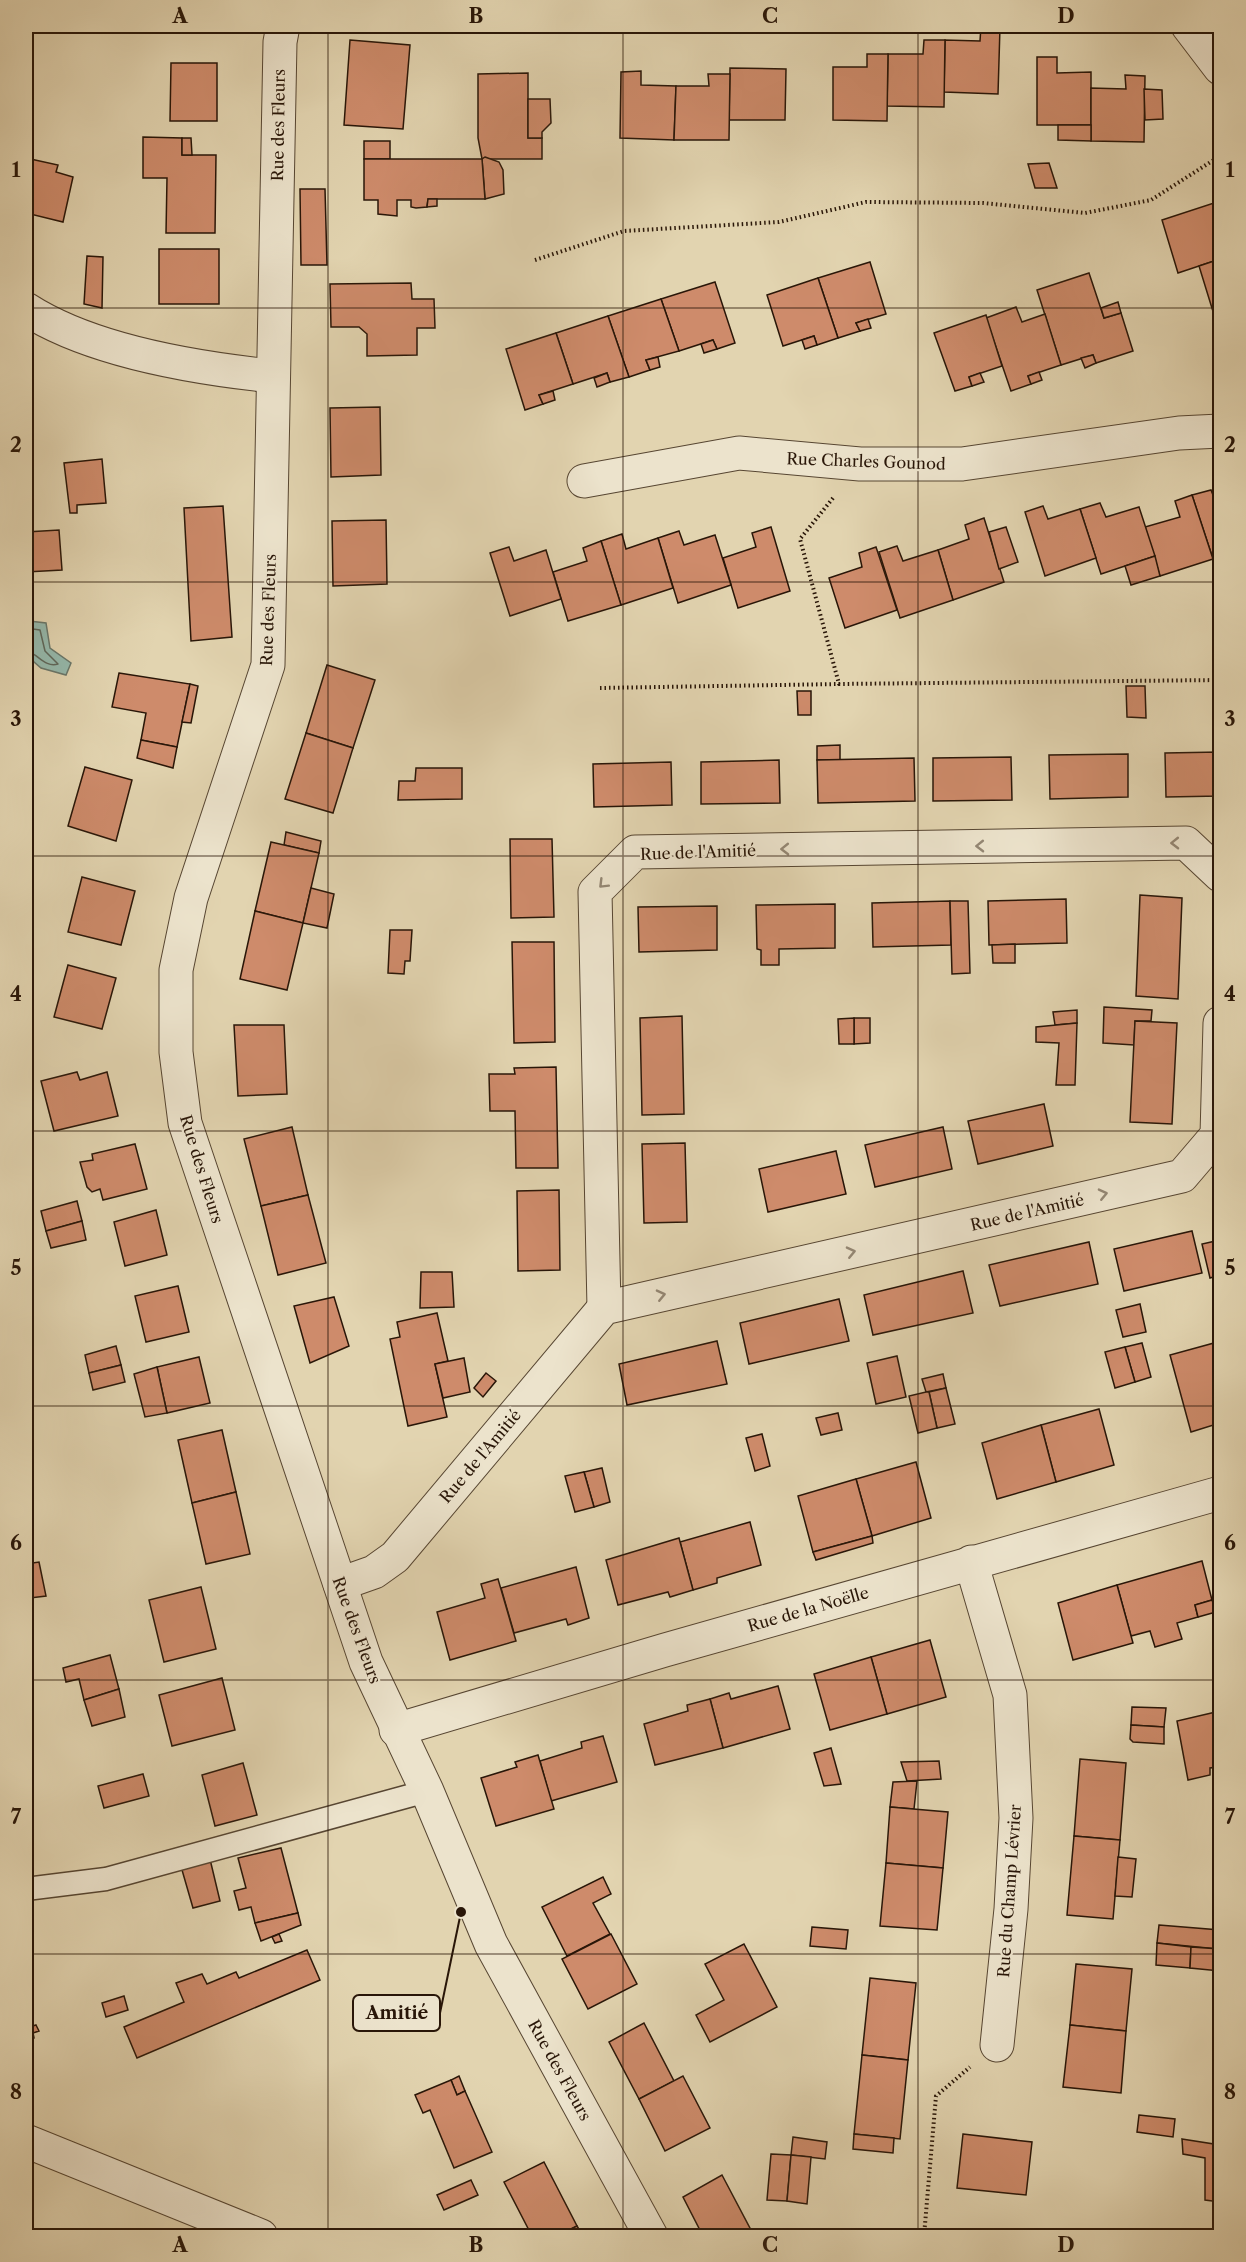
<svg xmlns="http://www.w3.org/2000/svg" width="1246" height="2262" viewBox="0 0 1246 2262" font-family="'Libre Caslon Text',serif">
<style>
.water{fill:#95b8ab;stroke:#6a776a;stroke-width:1.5}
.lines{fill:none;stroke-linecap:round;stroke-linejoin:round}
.shore{stroke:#5f675a;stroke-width:1.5}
.building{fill:#ce8b6b;stroke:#291608;stroke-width:1.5}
.service-casing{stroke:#574632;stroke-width:25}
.minor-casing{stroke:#574632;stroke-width:35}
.tertiary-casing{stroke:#574632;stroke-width:35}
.path{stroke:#291608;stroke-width:4;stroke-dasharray:1.5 3;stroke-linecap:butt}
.service{stroke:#ece3cc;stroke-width:22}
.minor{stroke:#ece3cc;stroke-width:33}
.tertiary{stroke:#ece3cc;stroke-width:33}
.oneway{stroke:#948774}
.grid{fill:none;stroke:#291608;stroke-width:1.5;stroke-opacity:0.55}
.labels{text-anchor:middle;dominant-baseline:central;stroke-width:4.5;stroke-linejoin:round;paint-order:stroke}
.street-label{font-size:16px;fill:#291608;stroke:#ece3cc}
.leader{fill:none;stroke:#291608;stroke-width:2}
.callout-dot{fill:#291608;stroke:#ece3cc;stroke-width:2}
.callout{fill:#ece3cc;stroke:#291608;stroke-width:2}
.callout-label{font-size:18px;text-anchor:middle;font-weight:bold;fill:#291608}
.neatline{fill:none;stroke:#291608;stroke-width:2}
.grid-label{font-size:20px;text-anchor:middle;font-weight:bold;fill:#291608}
</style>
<rect width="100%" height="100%" fill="#e2d4b0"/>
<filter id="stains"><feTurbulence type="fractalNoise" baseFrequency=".00333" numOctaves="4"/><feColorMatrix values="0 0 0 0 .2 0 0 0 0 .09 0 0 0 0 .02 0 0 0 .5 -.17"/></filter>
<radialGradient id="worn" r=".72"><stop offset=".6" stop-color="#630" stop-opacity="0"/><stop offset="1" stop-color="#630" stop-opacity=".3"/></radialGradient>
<!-- water -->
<polygon class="water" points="29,621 46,623 50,648 71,663 66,675 41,668 26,655 26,625"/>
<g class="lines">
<!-- shore -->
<path class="shore" d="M26,628L40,630L45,651L58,664C44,668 38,653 26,651"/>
</g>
<!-- building -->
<g class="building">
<polygon points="981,26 1000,27 998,94 944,92 945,40 980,41"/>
<polygon points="350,40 410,45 403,129 344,125"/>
<polygon points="924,40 945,40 944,107 887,106 888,54 923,54"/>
<polygon points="867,54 888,54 887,121 833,120 833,67 867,67"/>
<polygon points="1037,57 1057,57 1057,73 1091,72 1091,125 1037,125"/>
<polygon points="171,63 217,63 217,121 170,121"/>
<polygon points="730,68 786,69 785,120 729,120"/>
<polygon points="641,71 641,85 676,86 674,140 620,138 621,72"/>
<polygon points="528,73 528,138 542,138 542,159 482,159 478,138 478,74"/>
<polygon points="708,74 730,74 729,140 674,140 676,86 709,86"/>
<polygon points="1125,75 1145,76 1144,142 1091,141 1091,88 1126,89"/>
<polygon points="1144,89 1162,90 1163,119 1145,120"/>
<polygon points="528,99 550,99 551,123 542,132 542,138 528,138"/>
<polygon points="1058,125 1091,125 1091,141 1058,140"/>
<polygon points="143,137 182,138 182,155 216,155 215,233 166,233 167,178 143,178"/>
<polygon points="182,138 191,138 192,155 182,155"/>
<rect x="364" y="141" width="26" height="18"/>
<polygon points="485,157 499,162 503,170 504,194 485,199 482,159"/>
<polygon points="26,158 58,165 56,172 73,177 63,222 26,213"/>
<polygon points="364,159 482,159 485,199 428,199 427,207 416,208 411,207 411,200 397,200 397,216 378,214 378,200 364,200"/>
<polygon points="1049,163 1057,188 1035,188 1028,164"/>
<polygon points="300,189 325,189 327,265 301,265"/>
<polygon points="428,199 437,199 437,206 427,207"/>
<polygon points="1220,201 1220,221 1217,222 1220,259 1178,273 1162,220"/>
<rect x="159" y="249" width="60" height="55"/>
<polygon points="87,256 103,257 102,308 84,304"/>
<polygon points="1220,259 1220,316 1215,318 1199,266"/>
<polygon points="870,262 886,314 856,323 860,331 838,338 818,278"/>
<polygon points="1089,273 1104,318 1121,313 1133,351 1096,363 1093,355 1061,365 1037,290"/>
<polygon points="818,278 838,338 817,345 814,336 783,346 767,295"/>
<polygon points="715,282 735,343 717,349 713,340 679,351 661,299"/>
<polygon points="411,283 412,299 434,299 435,328 417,328 417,355 367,356 367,334 359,327 331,327 330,284"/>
<polygon points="661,299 679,351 646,360 650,370 629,377 608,316"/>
<polygon points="1118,302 1121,313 1104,318 1101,308"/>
<polygon points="1016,307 1022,322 1045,314 1061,365 1028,376 1031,384 1011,391 986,318"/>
<polygon points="986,315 1002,366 969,377 972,386 955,391 934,333"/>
<polygon points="608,316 629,377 610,382 607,373 573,384 556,333"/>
<polygon points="868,319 871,328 860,331 856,323"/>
<polygon points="556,333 573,384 539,395 543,404 525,410 506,349"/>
<polygon points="814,336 817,345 805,349 802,340"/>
<polygon points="713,340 717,349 704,353 701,344"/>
<polygon points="1093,355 1096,363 1085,368 1081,358"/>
<polygon points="658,357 660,367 650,370 646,360"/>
<polygon points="1039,372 1042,380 1031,384 1028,376"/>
<polygon points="607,373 610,382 597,387 594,378"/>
<polygon points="980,373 984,382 972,386 969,377"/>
<polygon points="553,391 555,400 543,404 539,395"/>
<polygon points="380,407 381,475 331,477 330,408"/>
<polygon points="102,459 106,503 77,505 77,513 70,513 64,463"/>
<polygon points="1211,490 1217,505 1220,503 1220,556 1213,559 1192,495"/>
<polygon points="1192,495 1213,559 1160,576 1145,527 1180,517 1175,501"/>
<polygon points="1100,503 1106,517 1139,507 1155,556 1101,574 1080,509"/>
<polygon points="223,506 232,637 191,641 184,508"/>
<polygon points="1043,506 1048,519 1080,509 1096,558 1045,576 1025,512"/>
<polygon points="984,518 1004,582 953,600 938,550 969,539 965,525"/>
<polygon points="386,520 387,584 333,586 332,521"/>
<polygon points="771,527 790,591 738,608 723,558 756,547 752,533"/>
<polygon points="1006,527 1018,562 999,569 989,532"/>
<polygon points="59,530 62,570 26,572 26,532"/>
<polygon points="679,531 684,545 715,535 731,585 678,603 658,538"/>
<polygon points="622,534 626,549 658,538 673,588 621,605 601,541"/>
<polygon points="601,541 621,605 568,621 553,572 587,561 583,548"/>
<polygon points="897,546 903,561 938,550 953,600 900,618 879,552"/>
<polygon points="509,547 514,561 546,550 561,599 510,616 490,553"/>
<polygon points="876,547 897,610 845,628 829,578 862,567 859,553"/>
<polygon points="1155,556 1160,576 1131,585 1125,566"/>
<polygon points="327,665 375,680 353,748 306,733"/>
<polygon points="119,673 190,684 177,747 141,740 146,713 112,707"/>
<polygon points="190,684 198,686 191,723 182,722"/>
<polygon points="1126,686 1145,686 1146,718 1127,717"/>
<polygon points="797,691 811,691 811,715 798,715"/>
<polygon points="306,733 353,748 333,813 285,799"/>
<polygon points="141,740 177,747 173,768 137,758"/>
<polygon points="840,745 840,760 817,760 817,746"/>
<polygon points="1220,752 1220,796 1166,797 1165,753"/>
<polygon points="1128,754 1128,797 1050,799 1049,755"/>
<polygon points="1011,757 1012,800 933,801 933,758"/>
<polygon points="914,758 915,801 818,803 817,760"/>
<polygon points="779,760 780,803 701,804 701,762"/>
<polygon points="671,762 672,805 594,807 593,764"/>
<polygon points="85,767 132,780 116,841 68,826"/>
<polygon points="416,768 462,768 462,799 398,800 399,781 415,781"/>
<polygon points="286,832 321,841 319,853 284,845"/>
<polygon points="510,839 552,839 554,917 511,918"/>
<polygon points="271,842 319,853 303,923 255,911"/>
<polygon points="82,877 135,891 121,945 68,932"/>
<polygon points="311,888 334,894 327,928 303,923"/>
<polygon points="1140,895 1182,898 1178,999 1136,996"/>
<polygon points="1066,899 1067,943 989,945 988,901"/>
<polygon points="950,901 951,945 873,947 872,903"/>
<polygon points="950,901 968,901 970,973 952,974"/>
<polygon points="835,904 835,948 779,949 779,965 761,965 761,950 757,949 756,905"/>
<polygon points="717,906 717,950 639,952 638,907"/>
<polygon points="255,911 303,923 287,990 240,979"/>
<polygon points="390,930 412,930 410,961 405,961 404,974 388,973"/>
<polygon points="512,942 554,942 555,1042 514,1043"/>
<polygon points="1015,944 1015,963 993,963 992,945"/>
<polygon points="68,965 116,978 102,1029 54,1017"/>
<polygon points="1104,1007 1152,1010 1151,1021 1135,1021 1134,1045 1103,1043"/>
<polygon points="1077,1010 1077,1023 1055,1025 1053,1012"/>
<polygon points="682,1016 684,1114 642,1115 640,1018"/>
<polygon points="854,1018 870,1018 870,1043 854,1044"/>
<polygon points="854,1018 854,1044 839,1044 838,1019"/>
<polygon points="1135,1021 1177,1023 1172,1124 1130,1122"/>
<polygon points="1077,1023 1075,1085 1056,1085 1059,1043 1036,1042 1036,1027"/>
<polygon points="234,1025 284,1025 287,1094 238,1096"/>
<polygon points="556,1067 558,1168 516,1168 515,1111 490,1111 489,1074 515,1074 514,1068"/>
<polygon points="77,1072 80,1080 107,1072 118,1116 54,1131 41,1081"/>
<polygon points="1044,1104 1053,1146 978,1164 968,1121"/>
<polygon points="292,1127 308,1195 261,1206 244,1139"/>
<polygon points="943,1127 952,1169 875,1187 865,1145"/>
<polygon points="685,1143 687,1222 644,1223 642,1144"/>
<polygon points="135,1144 147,1189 103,1200 100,1189 92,1192 87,1187 80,1162 93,1160 92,1154"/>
<polygon points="836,1151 846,1194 768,1212 759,1169"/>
<polygon points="559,1190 560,1270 518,1271 517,1191"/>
<polygon points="308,1195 326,1263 278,1275 261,1206"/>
<polygon points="77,1201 82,1221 46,1231 41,1211"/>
<polygon points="156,1210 167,1255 125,1266 114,1222"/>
<polygon points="82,1221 86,1240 51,1248 46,1231"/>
<polygon points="1192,1231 1202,1273 1124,1291 1114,1249"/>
<polygon points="1220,1240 1220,1275 1210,1278 1202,1244"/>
<polygon points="1089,1242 1098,1284 1000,1306 989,1265"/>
<polygon points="963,1271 973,1313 873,1335 864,1295"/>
<polygon points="421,1272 452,1272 454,1307 420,1308"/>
<polygon points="178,1286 189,1332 146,1342 135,1296"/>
<polygon points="334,1297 349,1346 310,1363 294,1306"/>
<polygon points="839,1299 849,1341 749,1364 740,1323"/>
<polygon points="1140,1304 1146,1332 1123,1337 1116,1310"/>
<polygon points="437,1313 448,1361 435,1364 447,1417 408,1426 390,1339 400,1337 397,1322"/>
<polygon points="717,1341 727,1384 627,1405 619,1364"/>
<polygon points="1142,1343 1151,1377 1135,1382 1125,1347"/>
<polygon points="1214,1343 1220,1366 1220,1423 1191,1432 1170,1355"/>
<polygon points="116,1346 121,1365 89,1373 85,1355"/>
<polygon points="1125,1347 1135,1382 1115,1388 1105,1352"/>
<polygon points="897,1356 906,1397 876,1404 867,1363"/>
<polygon points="199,1357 210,1403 167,1413 157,1367"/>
<polygon points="464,1358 470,1392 443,1398 435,1364"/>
<polygon points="121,1365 125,1382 93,1390 89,1373"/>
<polygon points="157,1367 167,1413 145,1417 134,1374"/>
<polygon points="486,1373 496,1381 483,1397 474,1388"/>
<polygon points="943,1374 946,1388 926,1392 922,1379"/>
<polygon points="946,1388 955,1424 937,1428 929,1392"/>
<polygon points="926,1392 929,1392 937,1428 918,1433 909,1396"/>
<polygon points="1099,1409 1114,1465 1056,1482 1041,1425"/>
<polygon points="838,1413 842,1430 821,1435 816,1418"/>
<polygon points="1041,1425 1056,1482 997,1499 982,1443"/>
<polygon points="222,1430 236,1492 192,1503 178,1440"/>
<polygon points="762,1434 770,1466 755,1471 746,1438"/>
<polygon points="916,1462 931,1518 872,1536 856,1479"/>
<polygon points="602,1468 610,1502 594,1507 584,1472"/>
<polygon points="584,1472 594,1507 575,1512 565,1476"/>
<polygon points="856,1479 872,1536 813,1552 798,1496"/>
<polygon points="236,1492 250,1554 206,1564 192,1503"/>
<polygon points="750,1522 761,1565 717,1578 717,1583 693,1590 680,1542"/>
<polygon points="872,1536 873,1543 816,1560 813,1552"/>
<polygon points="679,1538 693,1590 670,1597 668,1592 618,1605 606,1560"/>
<polygon points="1202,1561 1212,1600 1195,1605 1198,1617 1177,1623 1182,1639 1155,1647 1150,1631 1131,1636 1117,1585"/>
<polygon points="39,1562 46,1596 30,1598 26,1564"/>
<polygon points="576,1567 589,1618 568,1625 566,1619 514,1633 501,1588"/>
<polygon points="498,1579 516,1641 450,1660 437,1612 485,1598 481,1584"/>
<polygon points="1117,1585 1133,1643 1073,1660 1058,1603"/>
<polygon points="201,1587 216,1649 164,1662 149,1600"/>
<polygon points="1212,1600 1216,1612 1198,1617 1195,1605"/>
<polygon points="930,1640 946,1697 887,1714 871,1657"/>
<polygon points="110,1655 119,1689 84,1700 79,1679 66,1682 63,1668"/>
<polygon points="871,1657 887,1714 830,1730 814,1674"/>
<polygon points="222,1678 235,1730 172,1746 159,1695"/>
<polygon points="778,1686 790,1729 723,1748 710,1699 729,1693 731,1699"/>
<polygon points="119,1689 125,1717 92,1726 84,1700"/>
<polygon points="710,1699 723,1748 655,1765 644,1724 688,1711 687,1705"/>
<polygon points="1132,1707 1166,1708 1164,1727 1131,1725"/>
<polygon points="1220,1711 1220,1760 1216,1761 1217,1767 1210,1768 1210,1775 1188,1780 1177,1721"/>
<polygon points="1131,1725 1164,1727 1164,1744 1133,1742 1130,1739"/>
<polygon points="603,1736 617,1782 551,1801 540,1761 582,1748 581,1742"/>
<polygon points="831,1748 841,1784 824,1786 814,1753"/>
<polygon points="538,1755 554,1809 496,1826 481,1778 517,1767 515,1762"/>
<polygon points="1080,1759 1126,1763 1120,1840 1074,1836"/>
<polygon points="939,1761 941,1779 907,1781 901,1762"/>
<polygon points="243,1763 257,1815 215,1826 202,1775"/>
<polygon points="143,1774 149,1796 104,1808 98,1786"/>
<polygon points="917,1781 914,1809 890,1807 893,1782"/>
<polygon points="890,1807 948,1812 943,1868 886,1863"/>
<polygon points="1074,1836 1120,1840 1113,1919 1067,1915"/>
<polygon points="281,1848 298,1913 255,1923 251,1907 239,1910 234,1891 246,1888 238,1858"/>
<polygon points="209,1855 220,1901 193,1908 180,1863"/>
<polygon points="1118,1857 1136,1859 1132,1897 1115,1896"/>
<polygon points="886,1863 943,1868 937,1930 880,1926"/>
<polygon points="603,1877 611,1894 593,1903 610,1934 567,1956 542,1907"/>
<polygon points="298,1913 301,1925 261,1941 255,1923"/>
<polygon points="1159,1925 1220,1930 1218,1949 1157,1943"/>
<polygon points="812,1927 848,1930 846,1949 810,1946"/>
<polygon points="279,1934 282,1941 275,1943 272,1937"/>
<polygon points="611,1934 637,1984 588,2009 562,1959"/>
<polygon points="1157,1943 1191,1947 1190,1968 1156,1965"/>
<polygon points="744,1944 777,2007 710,2042 696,2015 724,2000 705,1964"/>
<polygon points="1191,1947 1220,1949 1220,1971 1190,1968"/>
<polygon points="307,1950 320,1980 137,2058 124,2027 184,2002 176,1983 202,1974 207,1984 236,1972 239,1978"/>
<polygon points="1076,1964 1132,1969 1126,2031 1070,2025"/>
<polygon points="870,1978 916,1983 908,2060 862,2055"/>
<polygon points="124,1996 128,2010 106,2017 102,2003"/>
<polygon points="644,2023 674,2081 639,2099 609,2042"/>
<polygon points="36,2025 39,2031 33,2033 34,2038 26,2040 26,2028"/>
<polygon points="1070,2025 1126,2031 1121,2093 1063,2087"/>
<polygon points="862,2055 908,2060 900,2139 854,2134"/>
<polygon points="459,2076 465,2091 457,2095 451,2080"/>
<polygon points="683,2076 710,2128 665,2151 639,2099"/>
<polygon points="451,2080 457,2095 465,2091 492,2152 454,2168 430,2110 423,2113 415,2095"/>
<polygon points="1139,2115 1175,2119 1173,2137 1137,2132"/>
<polygon points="854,2134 894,2138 893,2153 853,2149"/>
<polygon points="963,2134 1032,2142 1026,2195 957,2188"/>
<polygon points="793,2137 827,2142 825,2159 791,2155"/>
<polygon points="1182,2139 1220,2145 1220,2202 1205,2200 1205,2158 1183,2154"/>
<polygon points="771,2154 791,2155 787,2201 767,2200"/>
<polygon points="791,2155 811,2157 807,2204 787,2201"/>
<polygon points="544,2162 577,2226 557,2236 532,2236 504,2182"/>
<polygon points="722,2175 752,2232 743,2236 703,2236 683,2197"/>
<polygon points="471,2180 478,2195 444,2210 437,2195"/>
<polygon points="1216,2202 1220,2202 1220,2227 1215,2226"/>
<polygon points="577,2226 583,2236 557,2236"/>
<polygon points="1215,2226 1220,2227 1220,2236 1215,2236"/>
<polygon points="99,2231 112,2236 97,2236"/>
<polygon points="896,2232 915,2233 914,2236 895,2236"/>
</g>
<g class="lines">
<defs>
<polyline id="service" points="26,1889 106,1879 427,1791"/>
<g id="minor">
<polyline points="283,26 280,42 268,665 191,898 176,970 176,1052 185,1123 366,1662 427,1791 491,1944 651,2236"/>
<polyline points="1188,26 1220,68"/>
<path d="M26,309C91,351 195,368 272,376"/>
<polyline points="584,481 739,453 860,464 962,464 1179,433 1220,431"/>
<polyline points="604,1308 595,892 635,852 1186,843 1220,875"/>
<polyline points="971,1562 1010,1695 1016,1818 1011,1909 997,2045"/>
<polyline points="340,1584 374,1572 395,1557 604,1308 1182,1176 1217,1135 1220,1023"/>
<polyline points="396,1730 665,1650 1220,1493"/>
</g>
<polyline id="tertiary" points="26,2141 261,2236"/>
</defs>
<!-- service casing -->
<use href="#service" class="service-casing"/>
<!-- minor casing -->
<use href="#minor" class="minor-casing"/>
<!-- tertiary casing -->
<use href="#tertiary" class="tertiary-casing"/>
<!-- path -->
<g class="path">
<polyline points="535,260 624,231 779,222 866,202 983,203 1085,213 1151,200 1220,156"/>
<polyline points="833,498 800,539 839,684 1220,680"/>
<polyline points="600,688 839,684"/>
<polyline points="924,2236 936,2096 970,2067"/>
</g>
<!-- service -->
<use href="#service" class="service"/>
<!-- minor -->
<use href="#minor" class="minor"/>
<!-- tertiary -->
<use href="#tertiary" class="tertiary"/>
</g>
<!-- one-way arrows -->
<defs><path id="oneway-chevron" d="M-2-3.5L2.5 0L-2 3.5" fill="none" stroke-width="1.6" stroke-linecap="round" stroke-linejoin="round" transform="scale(1.5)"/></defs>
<g class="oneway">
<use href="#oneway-chevron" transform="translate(1175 843) rotate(179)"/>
<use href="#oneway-chevron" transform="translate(980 846) rotate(179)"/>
<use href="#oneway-chevron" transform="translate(785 849) rotate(179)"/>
<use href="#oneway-chevron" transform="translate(603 884) rotate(135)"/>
<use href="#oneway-chevron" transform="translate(1103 1194) rotate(-13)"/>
<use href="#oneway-chevron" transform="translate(851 1252) rotate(-13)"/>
<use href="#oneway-chevron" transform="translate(661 1295) rotate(-13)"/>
</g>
<!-- grid -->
<path class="grid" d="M328,26V2236M623,26V2236M918,26V2236M26,308H1220M26,582H1220M26,856H1220M26,1131H1220M26,1406H1220M26,1680H1220M26,1954H1220"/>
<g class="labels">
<!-- street labels -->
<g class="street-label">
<text transform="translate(278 125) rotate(-89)">Rue des Fleurs</text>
<text transform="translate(866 461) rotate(2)">Rue Charles Gounod</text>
<text transform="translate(268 610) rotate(-88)">Rue des Fleurs</text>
<text transform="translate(698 852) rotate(-2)">Rue de l'Amitié</text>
<text transform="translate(202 1169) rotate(73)">Rue des Fleurs</text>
<text transform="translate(1027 1212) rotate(-13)">Rue de l'Amitié</text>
<text transform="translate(480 1456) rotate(-50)">Rue de l'Amitié</text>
<text transform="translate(808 1609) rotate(-16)">Rue de la Noëlle</text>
<text transform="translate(357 1630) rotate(70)">Rue des Fleurs</text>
<text transform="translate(1009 1891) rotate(-86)">Rue du Champ Lévrier</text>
<text transform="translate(560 2070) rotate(61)">Rue des Fleurs</text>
</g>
</g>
<!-- callouts -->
<path class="leader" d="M461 1912L440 2013"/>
<circle class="callout-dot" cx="461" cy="1912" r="6"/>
<rect class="callout" x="353" y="1995" width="87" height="36" rx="6"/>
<g class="callout-label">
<text x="397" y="2019">Amitié</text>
</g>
<!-- margin -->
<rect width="1246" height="2262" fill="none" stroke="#e2d4b0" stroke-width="66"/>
<rect x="33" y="33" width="1180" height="2196" class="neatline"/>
<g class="grid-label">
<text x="180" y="23">A</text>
<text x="476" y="23">B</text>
<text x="770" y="23">C</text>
<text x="1066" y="23">D</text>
<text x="16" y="177">1</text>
<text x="1230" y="177">1</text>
<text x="16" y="452">2</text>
<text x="1230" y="452">2</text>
<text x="16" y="726">3</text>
<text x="1230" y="726">3</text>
<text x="16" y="1001">4</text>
<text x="1230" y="1001">4</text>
<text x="16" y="1275">5</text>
<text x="1230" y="1275">5</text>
<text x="16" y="1550">6</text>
<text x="1230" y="1550">6</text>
<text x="16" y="1824">7</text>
<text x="1230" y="1824">7</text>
<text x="16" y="2099">8</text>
<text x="1230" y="2099">8</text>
<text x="180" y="2252">A</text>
<text x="476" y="2252">B</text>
<text x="770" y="2252">C</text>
<text x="1066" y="2252">D</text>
</g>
<rect width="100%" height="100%" filter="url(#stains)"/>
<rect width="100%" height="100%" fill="url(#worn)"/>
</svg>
